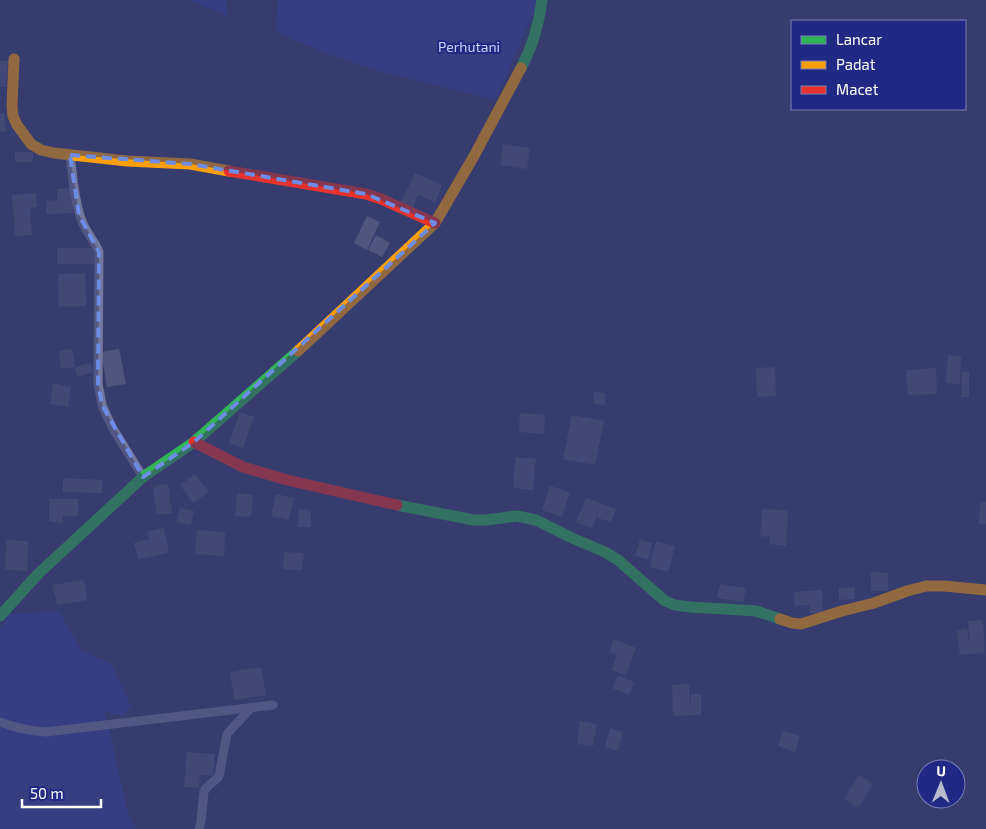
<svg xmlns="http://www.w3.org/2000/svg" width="986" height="829" viewBox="0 0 986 829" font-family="'Exo 2',sans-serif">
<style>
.green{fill:#37419c}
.building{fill:#51557d}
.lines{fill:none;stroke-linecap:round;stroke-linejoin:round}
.street{stroke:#72779c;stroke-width:9}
.fast{stroke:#30b455;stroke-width:11}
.slow{stroke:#ff9f0a;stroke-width:11}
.jam{stroke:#e5322d;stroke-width:11}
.marked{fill:none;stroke:#6c8ce6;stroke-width:4;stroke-dasharray:10 6;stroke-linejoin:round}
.labels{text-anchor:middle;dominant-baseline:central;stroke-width:4.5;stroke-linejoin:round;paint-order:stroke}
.park-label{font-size:14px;fill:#ccd1f7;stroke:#202a84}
</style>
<rect width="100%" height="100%" fill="#373c6e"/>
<!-- green -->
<g class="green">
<polygon points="190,0 226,0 227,16"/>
<polygon points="278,0 539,0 496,100 375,70 323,52 276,32"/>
<polygon points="59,611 81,650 112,664 131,707 123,715 105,712 128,813 136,829 0,829 0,629 9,614"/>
</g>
<!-- building -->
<g class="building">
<polygon points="0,61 8,61 6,87 0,87"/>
<polygon points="0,113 4,113 7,131 0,132"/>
<polygon points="503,144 530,148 527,169 500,165"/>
<rect x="15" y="152" width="18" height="10"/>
<polygon points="415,173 442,185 435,202 418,195 412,209 400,204"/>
<polygon points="72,188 73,213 46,214 46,201 57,200 57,189"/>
<polygon points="36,193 37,207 30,208 32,235 15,236 12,195"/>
<polygon points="367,216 380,222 367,250 354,243"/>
<polygon points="376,235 390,243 382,257 368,250"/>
<rect x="57" y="248" width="37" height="16"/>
<polygon points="85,273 86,306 59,307 58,274"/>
<polygon points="72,349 75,367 90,363 93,372 77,377 75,367 61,369 59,351"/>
<polygon points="119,349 126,384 107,387 101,352"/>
<polygon points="948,355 961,356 960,384 946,383"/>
<polygon points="775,367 776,396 757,397 756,368"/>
<polygon points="936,368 937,394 908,395 906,370"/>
<polygon points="962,372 969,372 969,397 961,397"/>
<polygon points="53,383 71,387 68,407 50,404"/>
<polygon points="594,392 605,393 605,405 594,404"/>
<polygon points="240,412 254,417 243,448 229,443"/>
<polygon points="520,413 545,415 544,434 519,432"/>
<polygon points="572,415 604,421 595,465 563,459"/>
<polygon points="516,457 536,459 533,490 513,488"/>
<polygon points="195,474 209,492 193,503 180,485"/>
<polygon points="63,478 102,480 102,493 63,492"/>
<polygon points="168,484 172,513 157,515 153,486"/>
<polygon points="550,486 570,492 562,517 542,510"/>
<polygon points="237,493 253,495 251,517 235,516"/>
<polygon points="276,494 294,498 289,520 271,516"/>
<polygon points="586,498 616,509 611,522 597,518 600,509 592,528 576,522"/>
<polygon points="49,499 78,499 78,516 63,516 63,523 49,522"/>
<polygon points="980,502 986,502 986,524 979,524"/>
<polygon points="180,508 194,511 191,525 177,522"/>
<polygon points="299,509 311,510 311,527 298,527"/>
<polygon points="762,509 788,510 786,546 769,544 770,537 760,536"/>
<polygon points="164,528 169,553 138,559 134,543 148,539 151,550 147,531"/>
<polygon points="197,530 225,532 224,556 195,554"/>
<polygon points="6,540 28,541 27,571 5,570"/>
<polygon points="640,540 652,543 648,559 635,556"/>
<polygon points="656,541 675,546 668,572 649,567"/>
<polygon points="284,552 304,553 302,570 283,569"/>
<polygon points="871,572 888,573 888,591 871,591"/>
<polygon points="84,580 87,600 57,605 53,585"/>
<polygon points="720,584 746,588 743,602 717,598"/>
<polygon points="855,587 855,599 839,600 839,588"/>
<polygon points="822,590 823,613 810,613 809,605 795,606 794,592"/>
<polygon points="983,620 985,653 960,655 957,631 967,629 970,647 968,621"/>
<polygon points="614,639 636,648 626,675 611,670 617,655 609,652"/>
<polygon points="261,667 266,695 234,700 230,672"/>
<polygon points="618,675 634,682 629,695 612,688"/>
<polygon points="689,684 690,708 691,694 701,694 701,715 673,716 672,685"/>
<polygon points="580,721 597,724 593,746 577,744"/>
<polygon points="610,728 623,732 618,751 605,747"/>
<polygon points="783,731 800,736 795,752 778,746"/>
<polygon points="187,752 215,754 213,776 200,775 199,788 184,787"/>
<polygon points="859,775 873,784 858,808 844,799"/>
</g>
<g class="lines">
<!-- street -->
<g class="street">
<path d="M70,155C73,175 74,203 82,221C86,233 95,241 99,252L98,383L102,405L112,427L143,477"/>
<path d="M0,722C15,728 29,731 46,732L273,705"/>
<path d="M199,829L201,821L204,791C208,784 215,782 219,776L227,734L251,708"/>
</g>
<!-- fast -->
<g class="fast">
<path d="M521,68C532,48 539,23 542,0"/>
<polyline points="397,505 474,520 486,520 517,516 536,520 572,538 605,552 618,560 665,601 675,605 691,607 756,611 780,619"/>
<polyline points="0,616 38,574 143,477 194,442 298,351"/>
</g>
<!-- slow -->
<g class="slow">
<polyline points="14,59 12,106 13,116 17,125 31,144 41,150 54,153 127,161 190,164 229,171"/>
<polyline points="298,351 435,223 474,156 521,68"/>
<polyline points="780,619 792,623 801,624 842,611 874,603 907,591 926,586 944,586 986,590"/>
</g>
<!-- jam -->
<g class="jam">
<polyline points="229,171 366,194 381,199 435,223"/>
<polyline points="194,442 243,467 287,480 397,505"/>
</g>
</g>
<!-- marked area -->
<path d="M0 0H986V829H0ZM70,155L190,164L366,194L435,223L194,442L143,477L102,405L98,383L99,252L79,215Z" fill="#373c6e" fill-opacity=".55" fill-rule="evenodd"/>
<path class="marked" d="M70,155L190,164L366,194L435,223L194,442L143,477L102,405L98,383L99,252L79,215Z"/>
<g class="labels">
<!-- park labels -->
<g class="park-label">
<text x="469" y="46">Perhutani</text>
</g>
</g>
<!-- legend -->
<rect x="791" y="20" width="175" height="90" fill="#202a84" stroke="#797fb5"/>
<rect x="801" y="36" width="25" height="8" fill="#30b455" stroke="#797fb5"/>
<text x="836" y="45" font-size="15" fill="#ffffff">Lancar</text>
<rect x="801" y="61" width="25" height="8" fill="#ff9f0a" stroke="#797fb5"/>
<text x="836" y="70" font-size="15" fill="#ffffff">Padat</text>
<rect x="801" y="86" width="25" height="8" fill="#e5322d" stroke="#797fb5"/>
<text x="836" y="95" font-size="15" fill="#ffffff">Macet</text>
<!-- north arrow -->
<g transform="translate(941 784) rotate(1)"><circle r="24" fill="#202a84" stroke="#797fb5"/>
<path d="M0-4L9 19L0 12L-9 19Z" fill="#b9bbcc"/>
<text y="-8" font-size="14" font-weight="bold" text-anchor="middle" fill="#ffffff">U</text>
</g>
<!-- scale -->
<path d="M22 799v8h79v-8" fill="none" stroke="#ffffff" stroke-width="2.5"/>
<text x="30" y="799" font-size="15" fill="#ffffff" stroke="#202a84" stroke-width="4" paint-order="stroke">50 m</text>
</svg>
